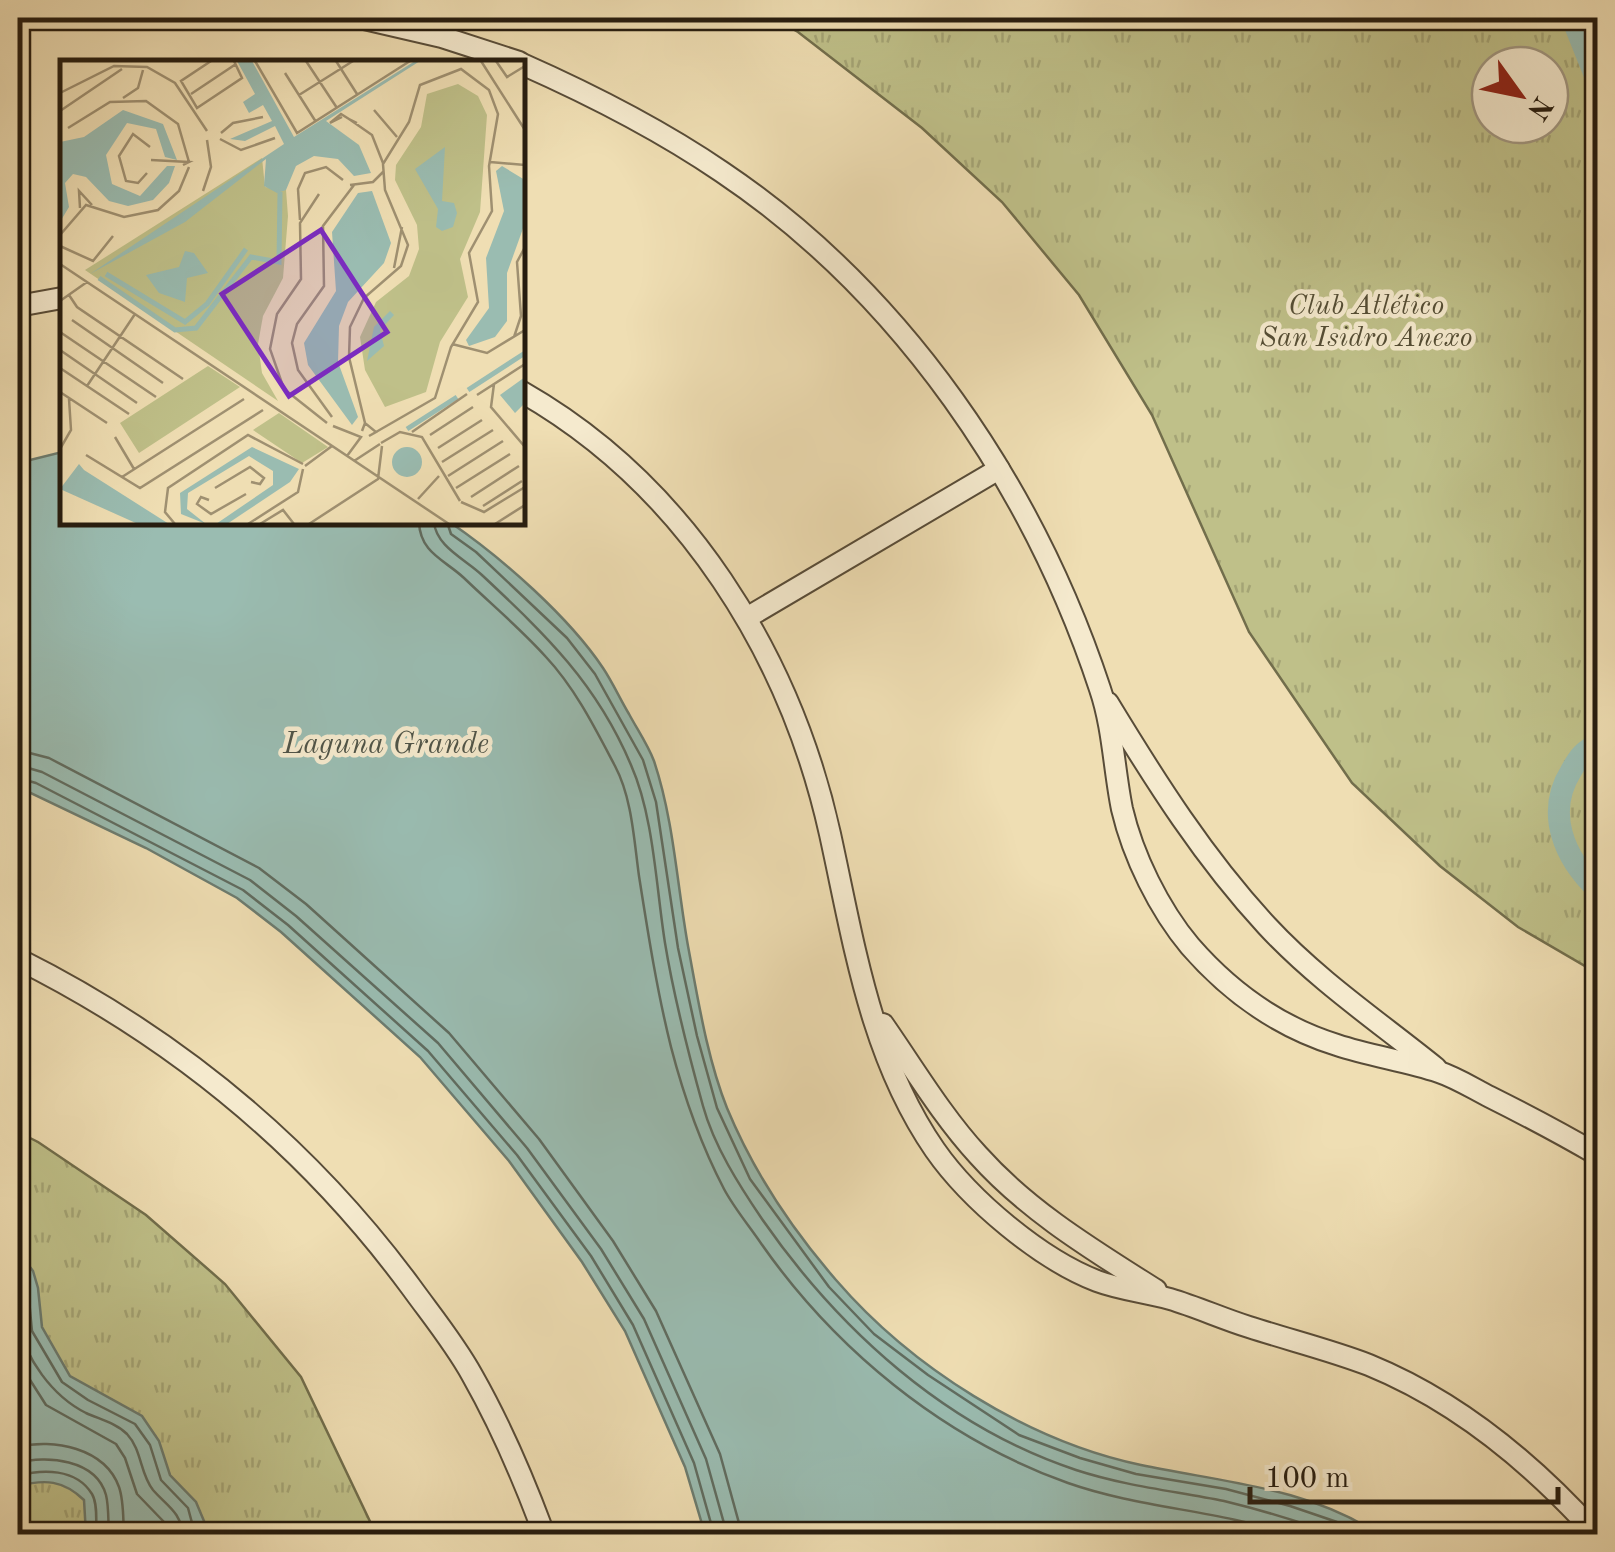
<svg xmlns="http://www.w3.org/2000/svg" width="1615" height="1552" viewBox="0 0 1615 1552" font-family="'Old Standard TT',serif">
<style>
.grass{fill:url(#grass-tufts);stroke:#726e4c;stroke-width:2.5;fill-rule:evenodd}
.water{fill:#9abcb1;stroke:#6c7c70;stroke-width:2.5}
.lines{fill:none;stroke-linecap:round;stroke-linejoin:round}
.shore{stroke:#606c60;stroke-width:2.5}
.canal{stroke:#9abcb1;stroke-width:22}
.street-casing{stroke:#584c38;stroke-width:24}
.street{stroke:#f5eace;stroke-width:20}
.labels{text-anchor:middle;dominant-baseline:central;stroke-width:9;stroke-linejoin:round;paint-order:stroke}
.park-label{font-size:28px;font-style:italic;fill:#544d34;stroke:#f5eace}
.water-label{font-size:30px;font-style:italic;fill:#4f5448;stroke:#f5eace}
.inset-river{fill:none;stroke:#9abcb1;stroke-width:5}
.inset-road{fill:none;stroke:#9f9071;stroke-width:2.5}
.view{fill:#7b2cbf;fill-opacity:0.15;stroke:#7b2cbf;stroke-width:5}
.inset-edge{fill:none;stroke:#261c0f;stroke-width:5}
</style>
<defs>
<pattern id="grass-tufts" width="24" height="20" patternUnits="userSpaceOnUse" patternTransform="scale(2.5)"><rect width="24" height="20" fill="#bfc089"/><path d="M3 7l-1-3M5 7V3M7 7l1-3M15 17l-1-3M17 17v-4M19 17l1-3" fill="none" stroke="#a4a475"/></pattern>
</defs>
<rect width="100%" height="100%" fill="#efdeb3"/>
<filter id="stains"><feTurbulence type="fractalNoise" baseFrequency=".002" numOctaves="4"/><feColorMatrix values="0 0 0 0 .2 0 0 0 0 .09 0 0 0 0 .02 0 0 0 .5 -.17"/></filter>
<radialGradient id="worn" r=".72"><stop offset=".6" stop-color="#630" stop-opacity="0"/><stop offset="1" stop-color="#630" stop-opacity=".3"/></radialGradient>
<!-- grass -->
<g class="grass">
<path d="M773,18H1597V973L1518,927L1440,866L1352,783L1249,632L1152,415L1079,295L1002,202L922,128L798,32ZM1490,65H1550V125H1490Z"/>
<polygon points="18,1132 38,1142 146,1215 225,1284 301,1377 376,1534 18,1534"/>
</g>
<!-- water -->
<g class="water">
<path d="M62,452V522L451,523C502,558 569,617 603,668C613,683 620,699 629,714C637,729 648,745 654,761C674,821 677,885 688,946C698,999 707,1058 727,1108C753,1171 791,1228 836,1280C911,1367 1027,1441 1141,1465C1221,1482 1308,1487 1378,1534H705L685,1467L625,1331L582,1262L509,1161L420,1057L281,932L237,898L146,848L18,787V463Z"/>
<path d="M18,1251L33,1271L38,1288L42,1327L70,1376L142,1416L159,1441L170,1475L196,1502L204,1521L205,1534H86L84,1500C63,1480 45,1479 18,1486Z"/>
</g>
<g class="lines">
<!-- shore -->
<g class="shore">
<path d="M419,522C420,553 445,560 464,578C491,604 521,629 546,657C575,688 595,728 615,766C632,798 634,840 639,876C648,933 657,991 671,1047C684,1097 700,1143 724,1189C733,1206 746,1222 758,1239C833,1348 942,1438 1068,1483C1139,1508 1216,1510 1288,1534"/>
<path d="M434,522C436,547 467,560 483,576C546,635 597,684 631,765C654,817 656,887 665,943C674,998 688,1052 703,1106C714,1146 739,1185 762,1219C839,1330 946,1427 1076,1470C1125,1486 1174,1491 1224,1501C1261,1510 1298,1521 1333,1534"/>
<polyline points="447,522 451,534 476,552 567,638 595,674 643,760 656,802 678,948 697,1036 717,1108 750,1179 829,1287 874,1334 928,1375 1019,1435 1080,1458 1136,1474 1226,1489 1290,1506 1337,1522 1359,1534"/>
<polyline points="18,750 49,758 259,868 306,904 449,1033 539,1139 613,1241 656,1311 720,1454 742,1534"/>
<polyline points="18,765 42,772 250,880 296,916 438,1043 527,1148 601,1249 644,1319 706,1459 727,1534"/>
<polyline points="18,778 36,783 243,890 288,925 428,1051 517,1155 591,1256 633,1325 694,1463 714,1534"/>
<polyline points="18,1267 28,1289 32,1331 62,1382 88,1400 135,1424 150,1445 161,1480 188,1508 195,1534"/>
<path d="M18,1322C25,1358 52,1396 86,1413C99,1419 116,1423 127,1434C142,1450 140,1474 153,1490C166,1505 182,1513 182,1534"/>
<polyline points="18,1361 46,1405 116,1444 125,1458 137,1494 165,1523 167,1534"/>
<path d="M18,1447C53,1438 105,1448 119,1487C124,1501 123,1520 124,1534"/>
<path d="M18,1463C46,1455 96,1459 106,1495C109,1507 108,1522 109,1534"/>
<path d="M18,1476C42,1469 76,1468 92,1494C98,1504 96,1523 96,1534"/>
</g>
<!-- canal -->
<g class="canal">
<polyline points="1572,18 1598,83"/>
<path d="M1598,744C1583,751 1579,757 1571,771C1545,813 1564,858 1598,890"/>
</g>
<defs>
<g id="street">
<polyline points="360,18 442,37 519,62"/>
<path d="M522,64C592,95 659,129 722,172C902,293 1033,486 1100,689C1113,727 1114,770 1122,809C1133,856 1159,909 1190,946C1230,992 1279,1027 1337,1045C1370,1056 1406,1061 1439,1072C1457,1078 1474,1089 1490,1097C1526,1115 1562,1134 1598,1155"/>
<polyline points="18,306 62,298"/>
<path d="M522,392C685,485 790,654 830,834C854,943 870,1056 935,1150C970,1200 1040,1259 1097,1281C1121,1290 1146,1292 1170,1299C1197,1307 1223,1319 1249,1327C1289,1340 1330,1350 1369,1365C1457,1401 1533,1464 1596,1534"/>
<polyline points="748,617 999,469"/>
<path d="M1108,703C1156,782 1204,858 1267,926C1317,980 1379,1022 1436,1068"/>
<path d="M18,959C174,1037 307,1146 411,1287C432,1316 455,1344 472,1375C501,1426 524,1480 544,1534"/>
<path d="M883,1024C913,1067 942,1116 978,1155C1028,1211 1093,1250 1156,1290"/>
</g>
</defs>
<!-- street casing -->
<use href="#street" class="street-casing"/>
<!-- street -->
<use href="#street" class="street"/>
</g>
<g class="labels">
<!-- park labels -->
<g class="park-label">
<text x="1366" y="307">Club Atlético<tspan x="1366" dy="32">San Isidro Anexo</tspan></text>
</g>
<!-- water labels -->
<g class="water-label">
<text x="386" y="745">Laguna Grande</text>
</g>
</g>
<!-- overview -->
<g transform="translate(60 60)">
<rect width="465" height="465" fill="#efdeb3"/>
<path d="M398,24L418,36L427,55L420,152L400,199L408,237L380,282L366,332L325,347L305,310L300,277L316,242L349,216L359,189L357,165L335,120L336,105L361,67L367,34ZM202,98L205,127L226,130L228,156L223,218L203,256L198,284L202,313L218,341L25,210ZM148,306L180,327L79,393L60,363ZM219,353L268,387L242,403L193,370Z" fill="#bfc089"/>
<path d="M177,1H192L234,77L355,1H360L266,61L299,85L311,113L294,116L278,99L254,96L236,106L226,130L217,133L204,126L206,99L125,162L30,214L224,84L215,66L185,81L170,79L212,61L203,45L189,53L183,42L195,34ZM63,50L103,64L117,100L105,97L96,69L67,63L46,95L52,124L80,136L107,106H115L109,123L93,140L68,146L49,141L26,117L13,114L5,123L9,147L0,162V82L24,77ZM385,87L382,141L394,143L397,153L393,167L382,171L376,167L378,149L355,109ZM442,106L465,120V163L447,213V261L435,277L409,286L406,280L429,248L426,198L444,151L436,111ZM312,131L331,183L324,203L288,242L279,266L278,302L298,357L292,365L248,305L244,283L276,231L272,172L298,133ZM125,191L134,193L148,213L127,218L125,242L99,233L86,215L119,207ZM330,251L334,255L320,270L324,286L307,301L314,267ZM465,317V343L455,353L440,335ZM192,387L239,409L230,422L167,464H156L213,425V411L189,396L128,433L127,449L146,464L121,454L120,433ZM332 402a15 15 0 1 1 30 0a15 15 0 1 1-30 0ZM19,404L24,410L109,464H78L0,429Z" fill="#9abcb1"/>
<path class="inset-river" d="M46,214L125,262L147,244L186,189M39,218L115,270L136,268L191,197L219,202L220,132M408,330L465,293M347,369L397,337"/>
<path class="inset-road" d="M151,1L121,21L137,48L182,18L174,1M195,1L237,73L350,1M246,1L277,48M276,1L297,34M421,1L465,70M436,1L447,17L465,6M225,13L256,62M0,33L54,6L87,7L115,23L147,71M131,34L176,4M239,35L293,1M63,38L78,28L83,10M314,50L337,77M0,51L62,9M282,57L270,63L281,54L289,59M297,63L289,59L312,75L323,103M8,68L50,42L86,41L118,64L129,102M161,73L173,63L203,57M160,79L181,90L215,78M91,100L129,102L123,105M430,102L465,105M87,113L78,123L66,121L59,96L73,74L90,87M290,125L313,122L323,112M143,131L151,107L147,80M259,134L240,163L241,219L217,254L210,289L224,329L267,363M20,148L19,131L32,145M240,160L238,129L245,113L266,107L283,120M0,175L26,145L64,157L98,150L119,131L129,107M0,186L33,201L53,176M0,204L389,464M334,208L342,167M9,235L17,247L123,319M0,241L27,222M12,260L103,323M0,272L96,337M454,277L461,256L457,202L465,187M392,284L427,293L465,270M0,290L77,343M0,308L69,354M434,324L431,347L465,387M27,326L75,254M0,332L47,363M417,335L465,304M272,357L238,310L232,283L237,264L264,226L263,166L294,125M305,363L289,297L290,267L304,238L341,206L348,185L325,130L323,104L349,62L360,25L401,9L429,30L438,54L429,106L432,151L409,193L418,242L391,287L375,338L316,372M273,366L301,377L287,396M302,371L305,363L316,372L309,376M352,372L407,334M370,375L413,347M55,377L74,409M321,383L340,372L362,377L400,441M378,388L422,360M0,389L11,370L9,339M26,395L80,428L203,350M294,401L320,384M382,402L433,370M245,406L272,386M388,416L443,381M62,417L184,339M155,428L190,407L204,418L200,424L191,422M396,428L450,394M411,437L459,406M358,439L379,416M149,440L141,437L137,444L151,454L186,434M401,442L424,452L465,427M423,446L462,421M115,464L105,452L108,428L188,375L243,404M188,464L238,432L243,409M200,464L223,450L234,464M249,464L318,419L322,386M435,464L465,445"/>
<path class="view" d="M261,170L327,272L229,336L162,234Z"/>
<rect width="465" height="465" class="inset-edge"/>
</g>
<!-- margin -->
<rect width="1615" height="1552" fill="none" stroke="#efdeb3" stroke-width="60"/>
<rect x="20" y="20" width="1575" height="1512" fill="none" stroke="#261c0f" stroke-width="5"/>
<rect x="30" y="30" width="1555" height="1492" fill="none" stroke="#261c0f" stroke-width="2.5"/>
<!-- north arrow -->
<g transform="translate(1520 95) rotate(123)"><circle r="48" fill="#f5eace" stroke="#a29882" stroke-width="2.5"/>
<path d="M0-8L18 38L0 25L-18 38Z" fill="#8f2418"/>
<text y="-15" font-size="28" font-weight="bold" text-anchor="middle" fill="#261c0f">N</text>
</g>
<!-- scale -->
<path d="M1250 1487v15h308v-15" fill="none" stroke="#261c0f" stroke-width="5"/>
<text x="1265" y="1487" font-size="30" fill="#261c0f" stroke="#f5eace" stroke-width="8" paint-order="stroke">100 m</text>
<rect width="100%" height="100%" filter="url(#stains)"/>
<rect width="100%" height="100%" fill="url(#worn)"/>
</svg>
